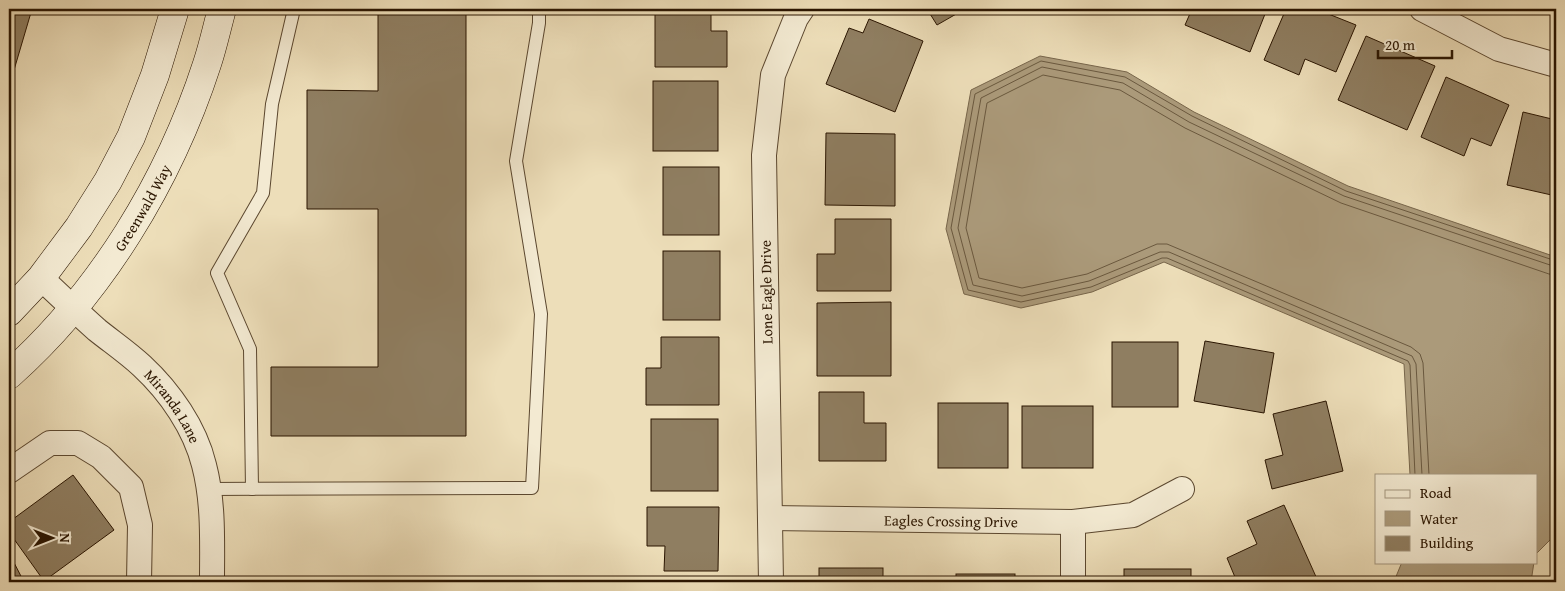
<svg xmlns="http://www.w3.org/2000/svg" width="1565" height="591" viewBox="0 0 1565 591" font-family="'Gentium Book Plus',serif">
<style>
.water{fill:#ab9a7a;stroke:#77654a}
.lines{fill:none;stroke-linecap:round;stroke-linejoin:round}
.shore{stroke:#6a583e;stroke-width:1}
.building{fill:#8f7e61;stroke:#2a1501}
.lane-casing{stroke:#5b472f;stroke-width:14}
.street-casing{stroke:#5b472f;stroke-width:26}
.secondary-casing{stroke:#2a1501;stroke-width:29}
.lane{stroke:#f3ead2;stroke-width:12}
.street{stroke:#f3ead2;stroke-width:24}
.secondary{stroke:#f3ead2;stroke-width:28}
.labels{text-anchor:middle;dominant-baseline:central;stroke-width:4.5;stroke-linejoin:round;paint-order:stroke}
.street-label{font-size:15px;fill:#2a1501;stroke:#f3ead2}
</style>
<rect width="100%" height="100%" fill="#eddeb9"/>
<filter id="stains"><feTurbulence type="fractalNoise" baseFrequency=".004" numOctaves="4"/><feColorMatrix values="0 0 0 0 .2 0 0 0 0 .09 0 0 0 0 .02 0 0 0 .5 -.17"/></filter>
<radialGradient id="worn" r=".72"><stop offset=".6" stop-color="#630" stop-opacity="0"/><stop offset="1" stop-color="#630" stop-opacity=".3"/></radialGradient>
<!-- water -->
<g class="water">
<polygon points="1040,56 1127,72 1194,112 1348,186 1556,257 1556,534 1536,554 1536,475 1410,475 1404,364 1164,262 1092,292 1021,308 964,294 946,229 971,90"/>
<polygon points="1402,562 1534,562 1531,582 1391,582 1395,579"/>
</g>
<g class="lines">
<!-- shore -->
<g class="shore">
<polyline points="1415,475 1410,365 1408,361 1167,258 1162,258 1091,287 1021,302 968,290 951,228 975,94 1041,61 1125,77 1192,116 1346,191 1556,261"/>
<polyline points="1422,475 1416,364 1412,356 1169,252 1160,252 1089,281 1022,296 973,285 958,228 981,98 1042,67 1123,83 1189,122 1344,196 1556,267"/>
<polyline points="1429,475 1423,363 1420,354 1411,347 1167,244 1157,244 1087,274 1022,288 979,278 966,228 987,103 1043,75 1120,90 1185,128 1341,203 1549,274 1556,275"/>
</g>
</g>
<!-- building -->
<g class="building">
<polygon points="9,9 32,9 9,87"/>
<polygon points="378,9 466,9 466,436 271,436 271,367 378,367 378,209 307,209 307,90 378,91"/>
<polygon points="655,9 711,9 711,31 727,31 727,67 655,67"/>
<polygon points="927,9 965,9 937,25"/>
<polygon points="1192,9 1267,9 1250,52 1185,25"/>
<polygon points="1286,9 1316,9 1356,25 1336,72 1305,59 1299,75 1264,60"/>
<polygon points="869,19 923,41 895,112 826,84 849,28 863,33"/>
<polygon points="1366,36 1435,66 1407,130 1338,100"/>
<polygon points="1446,77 1509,105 1491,146 1471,138 1464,156 1421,137"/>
<rect x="653" y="81" width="65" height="70"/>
<polygon points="1523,112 1556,120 1556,196 1507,185"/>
<polygon points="826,133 895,134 895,206 825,205"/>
<rect x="663" y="167" width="56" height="68"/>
<polygon points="835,219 891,219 891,291 817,291 817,254 835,254"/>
<rect x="663" y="251" width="57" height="69"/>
<polygon points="891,302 891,376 817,376 817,303"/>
<polygon points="661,337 719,337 719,405 646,405 646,368 661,368"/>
<polygon points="1205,341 1274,353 1264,413 1194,401"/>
<rect x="1112" y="342" width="66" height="65"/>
<polygon points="819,392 864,392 864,423 886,423 886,461 819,461"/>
<polygon points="1326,401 1343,471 1272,489 1265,460 1283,455 1273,414"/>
<rect x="938" y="403" width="70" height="65"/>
<rect x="1022" y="406" width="71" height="62"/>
<rect x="651" y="419" width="67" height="72"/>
<polygon points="73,475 114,530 44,581 9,532 9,522"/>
<polygon points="1284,505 1317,579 1310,582 1237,582 1227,558 1257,544 1247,521"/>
<polygon points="647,507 719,507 718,571 664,571 665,546 647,546"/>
<polygon points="9,553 24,582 9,582"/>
<rect x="819" y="568" width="64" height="14"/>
<rect x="1124" y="569" width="67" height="13"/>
<rect x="956" y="574" width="59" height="8"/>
</g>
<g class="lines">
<defs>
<g id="lane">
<polyline points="209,489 532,488 541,314 516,161 539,23 539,9"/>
<polyline points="252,489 250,349 217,273 263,193 272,104 294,9"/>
</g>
<g id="street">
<polyline points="1422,9 1499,49 1556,65"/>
<path id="s1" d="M41,278C60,296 78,313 97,330C112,342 128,353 142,366C170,392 195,428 204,465C214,503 212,543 212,582"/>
<polyline points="9,471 50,443 78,443 101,457 131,487 140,525 139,582"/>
<path id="s2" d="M770,518L1073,522L1133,515L1182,489"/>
<polyline points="771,582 764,155 773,75 796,18 802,9"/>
<polyline points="1073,582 1073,522"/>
</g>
<g id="secondary">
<polyline points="9,312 41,278 79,227 108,181 131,137 155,75 175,9"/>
<path id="s3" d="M9,375C101,293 169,181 207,64C213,46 217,27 222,9"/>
</g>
</defs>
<!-- lane casing -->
<use href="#lane" class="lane-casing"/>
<!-- street casing -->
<use href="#street" class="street-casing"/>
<!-- secondary casing -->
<use href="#secondary" class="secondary-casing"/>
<!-- lane -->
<use href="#lane" class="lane"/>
<!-- street -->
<use href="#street" class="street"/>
<!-- secondary -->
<use href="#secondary" class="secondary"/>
</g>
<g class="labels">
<!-- street labels -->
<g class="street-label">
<text stroke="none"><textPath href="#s3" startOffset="215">Greenwald Way</textPath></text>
<text transform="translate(766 292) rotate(-91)">Lone Eagle Drive</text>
<text stroke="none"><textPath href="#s1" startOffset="185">Miranda Lane</textPath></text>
<text stroke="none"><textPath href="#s2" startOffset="181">Eagles Crossing Drive</textPath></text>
</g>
</g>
<!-- margin -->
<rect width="1565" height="591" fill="none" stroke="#eddeb9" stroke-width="30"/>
<rect x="10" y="10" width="1545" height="571" fill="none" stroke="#2a1501" stroke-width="2.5"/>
<rect x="15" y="15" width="1535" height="561" fill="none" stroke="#2a1501"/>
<!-- legend -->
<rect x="1375" y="474" width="162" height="90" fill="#f3ead2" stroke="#a3957e"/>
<rect x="1385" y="490" width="25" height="8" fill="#f3ead2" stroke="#a3957e"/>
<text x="1420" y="498" font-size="15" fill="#2a1501">Road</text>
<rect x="1385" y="511" width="25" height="15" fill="#ab9a7a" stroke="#a3957e"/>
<text x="1420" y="524" font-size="15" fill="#2a1501">Water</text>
<rect x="1385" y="536" width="25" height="15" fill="#8f7e61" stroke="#a3957e"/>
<text x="1420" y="548" font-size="15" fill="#2a1501">Building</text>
<!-- north arrow -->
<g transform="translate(52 538) rotate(90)" stroke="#f3ead2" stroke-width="4" paint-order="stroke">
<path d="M0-4L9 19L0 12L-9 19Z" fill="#2a1501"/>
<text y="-8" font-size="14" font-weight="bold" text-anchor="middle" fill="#2a1501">N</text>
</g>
<!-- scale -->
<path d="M1378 50v8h74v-8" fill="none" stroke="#2a1501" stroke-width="2.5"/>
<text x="1385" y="50" font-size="15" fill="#2a1501" stroke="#f3ead2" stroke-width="4" paint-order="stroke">20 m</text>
<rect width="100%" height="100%" filter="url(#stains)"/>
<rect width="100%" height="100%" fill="url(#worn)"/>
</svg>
